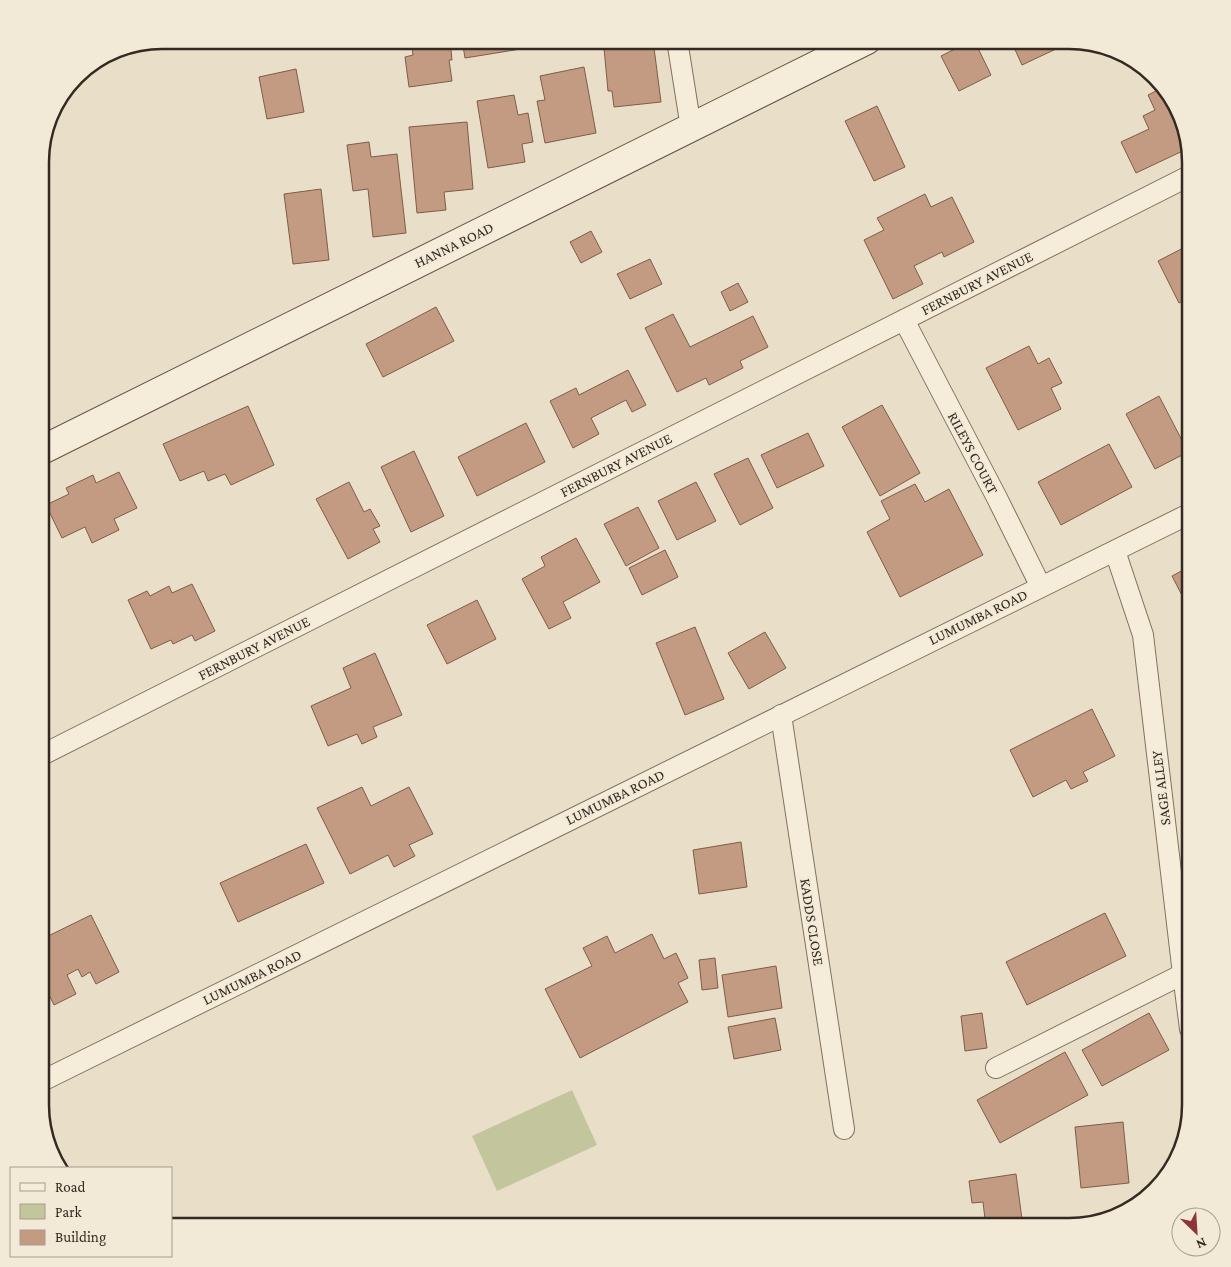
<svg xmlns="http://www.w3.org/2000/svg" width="1231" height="1267" viewBox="0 0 1231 1267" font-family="'Crimson Pro',serif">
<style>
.green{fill:#c3c69d}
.building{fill:#c39b82;stroke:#7f5c48}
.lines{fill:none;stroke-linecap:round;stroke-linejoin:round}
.street-casing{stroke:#83715f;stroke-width:22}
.secondary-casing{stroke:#655242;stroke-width:30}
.street{stroke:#f5ecda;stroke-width:20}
.secondary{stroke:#f5ecda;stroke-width:28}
.labels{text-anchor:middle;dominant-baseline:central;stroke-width:4;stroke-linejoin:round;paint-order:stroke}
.street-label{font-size:15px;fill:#352a21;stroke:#f2e9d7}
.rim{fill:none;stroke:#352a21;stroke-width:2.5}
</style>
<rect width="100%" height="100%" fill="#e9dec8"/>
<!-- green -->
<polygon class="green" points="572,1090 597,1145 497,1191 472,1136"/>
<!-- building -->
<g class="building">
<polygon points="411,40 450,40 452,60 449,60 452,81 409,87 405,57 413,55"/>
<polygon points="462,40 526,40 527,48 465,58"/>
<polygon points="606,40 653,40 661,102 614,107 612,91 608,91 604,48 607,48"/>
<polygon points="973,40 974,40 991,75 959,91 941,56"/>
<polygon points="998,40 1075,40 1022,65 1012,43 1001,48"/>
<polygon points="584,67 596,133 545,143 537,101 545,100 540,76"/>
<polygon points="296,69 304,112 267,119 259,77"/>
<polygon points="1164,87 1184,123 1189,148 1136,173 1121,142 1149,129 1143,116 1155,110 1148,95"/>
<polygon points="514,95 518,115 528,113 533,142 522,144 525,162 488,168 477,101"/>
<polygon points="877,106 905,167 874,181 845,121"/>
<polygon points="467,122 473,189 444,192 446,210 417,213 409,127"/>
<polygon points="369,142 371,157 397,154 406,233 373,237 368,189 353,191 347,145"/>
<polygon points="321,189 329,260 293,264 284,194"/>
<polygon points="925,194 931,207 952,197 974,242 944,257 942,252 914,266 923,284 893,299 864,240 884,230 877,218"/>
<polygon points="591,231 602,252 581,263 570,242"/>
<polygon points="1191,244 1191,297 1179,303 1158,261"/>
<polygon points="650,259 662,284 630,299 617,274"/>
<polygon points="738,283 748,302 730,311 721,292"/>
<polygon points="436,307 454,341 383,377 366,344"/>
<polygon points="673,314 690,347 753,316 768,347 740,361 743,368 709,385 706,378 677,392 645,328"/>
<polygon points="1029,346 1038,364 1049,358 1062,383 1051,388 1061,409 1018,430 986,368"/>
<polygon points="628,370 646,405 632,412 626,400 591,418 599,434 573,448 550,401 576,388 579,395"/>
<polygon points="1191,394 1191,409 1185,397"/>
<polygon points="1159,396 1188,452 1155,469 1126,414"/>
<polygon points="882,405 920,473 880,496 842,427"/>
<polygon points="248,406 274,465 231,485 225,474 208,481 204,471 180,481 163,444"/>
<polygon points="526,423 545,462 477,496 458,457"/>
<polygon points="808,433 824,466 777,488 761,455"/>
<polygon points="1109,444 1132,487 1061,525 1038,482"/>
<polygon points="414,451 444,516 411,532 381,467"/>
<polygon points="748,458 773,508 740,525 714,474"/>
<polygon points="119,472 137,508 114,519 119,530 92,543 85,527 62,538 46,505 69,494 66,488 93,475 96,483"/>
<polygon points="349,482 364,512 370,509 380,526 373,529 380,542 348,559 316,499"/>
<polygon points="696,482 716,521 677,540 658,501"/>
<polygon points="915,484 925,502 949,489 983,555 900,597 867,532 890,519 881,501"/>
<polygon points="638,507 659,548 626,566 604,524"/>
<polygon points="576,538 600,582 563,602 571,618 549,629 522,579 545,566 541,557"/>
<polygon points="665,550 678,577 642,595 629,568"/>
<polygon points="1191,566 1191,608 1189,609 1172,576"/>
<polygon points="192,584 215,631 195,641 192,635 173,644 171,640 151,649 128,600 147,591 150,596 169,586 172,593"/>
<polygon points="477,600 496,639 447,664 427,625"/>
<polygon points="695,627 724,699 685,715 656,643"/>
<polygon points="765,632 786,668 749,689 728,653"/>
<polygon points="375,653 402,715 373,727 377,737 362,744 357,734 328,746 311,706 351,688 343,668"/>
<polygon points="1092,709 1115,756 1083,772 1088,781 1071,789 1066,780 1033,797 1010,750"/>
<polygon points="362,787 371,806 409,787 433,834 409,845 415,856 394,867 388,855 350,874 317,808"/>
<polygon points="741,842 747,887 699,894 693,850"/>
<polygon points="306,844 324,883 238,922 220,883"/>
<polygon points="1105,913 1126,956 1027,1005 1006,962"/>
<polygon points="91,915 119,972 96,984 90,972 82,977 78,969 67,975 76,994 54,1005 40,977 40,940"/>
<polygon points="652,934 664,959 676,953 688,978 678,983 688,1002 580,1058 545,989 592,966 583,948 607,936 615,953"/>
<polygon points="715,958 718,988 702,990 699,960"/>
<polygon points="776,966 782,1008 728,1017 722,975"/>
<polygon points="982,1013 987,1048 965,1051 961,1016"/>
<polygon points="1149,1013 1169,1050 1102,1086 1082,1050"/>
<polygon points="775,1018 781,1050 734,1059 728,1027"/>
<polygon points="1065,1052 1088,1095 1000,1143 977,1100"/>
<polygon points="1123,1122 1129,1183 1081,1188 1075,1127"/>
<polygon points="1016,1174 1023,1227 980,1227 979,1220 985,1219 983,1202 972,1203 969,1181"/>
<polygon points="354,1219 358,1227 338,1227"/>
</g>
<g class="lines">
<defs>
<g id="street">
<polyline points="677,40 691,128"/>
<polyline points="904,320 997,498 1041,587"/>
<polyline points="1115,551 1143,635 1183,974 1190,1029"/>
<polyline points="781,715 844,1129"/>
<polyline points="40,756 1191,175"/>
<polyline points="996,1068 1183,974"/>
<polyline points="40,1082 1191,513"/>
</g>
<polyline id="secondary" points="40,451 867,40"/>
</defs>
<!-- street casing -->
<use href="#street" class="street-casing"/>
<!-- secondary casing -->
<use href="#secondary" class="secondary-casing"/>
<!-- street -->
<use href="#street" class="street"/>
<!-- secondary -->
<use href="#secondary" class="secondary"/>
</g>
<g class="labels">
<!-- street labels -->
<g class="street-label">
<text transform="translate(454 245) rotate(-26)">HANNA ROAD</text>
<text transform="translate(977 283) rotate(-27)">FERNBURY AVENUE</text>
<text transform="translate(973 453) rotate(62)">RILEYS COURT</text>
<text transform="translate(616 465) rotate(-27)">FERNBURY AVENUE</text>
<text transform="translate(978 617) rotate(-26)">LUMUMBA ROAD</text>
<text transform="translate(254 648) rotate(-27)">FERNBURY AVENUE</text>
<text transform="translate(1161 788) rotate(-97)">SAGE ALLEY</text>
<text transform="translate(615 797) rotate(-26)">LUMUMBA ROAD</text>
<text transform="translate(812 922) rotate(81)">KADDS CLOSE</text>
<text transform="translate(252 977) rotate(-26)">LUMUMBA ROAD</text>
</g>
</g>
<!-- crop -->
<path d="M0 0H1231V1267H0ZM162 49H1069A113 113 0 0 1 1182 162V1105A113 113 0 0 1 1069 1218H162A113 113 0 0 1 49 1105V162A113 113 0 0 1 162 49Z" fill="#f2e9d7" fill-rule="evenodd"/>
<path class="rim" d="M162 49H1069A113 113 0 0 1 1182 162V1105A113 113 0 0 1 1069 1218H162A113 113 0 0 1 49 1105V162A113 113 0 0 1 162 49Z"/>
<!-- legend -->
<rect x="10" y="1167" width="162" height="90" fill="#f2e9d7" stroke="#a69d8e"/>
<rect x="20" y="1183" width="25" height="8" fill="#f5ecda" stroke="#a69d8e"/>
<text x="55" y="1192" font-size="15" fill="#352a21">Road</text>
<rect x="20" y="1204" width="25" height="15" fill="#c3c69d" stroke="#a69d8e"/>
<text x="55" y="1217" font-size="15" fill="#352a21">Park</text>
<rect x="20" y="1230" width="25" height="15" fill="#c39b82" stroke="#a69d8e"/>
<text x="55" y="1242" font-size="15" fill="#352a21">Building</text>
<!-- north arrow -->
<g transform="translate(1196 1232) rotate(155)"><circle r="24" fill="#f2e9d7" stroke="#a69d8e"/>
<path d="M0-4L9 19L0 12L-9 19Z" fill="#8b363a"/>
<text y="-8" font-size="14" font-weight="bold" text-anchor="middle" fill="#352a21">N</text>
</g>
</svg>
